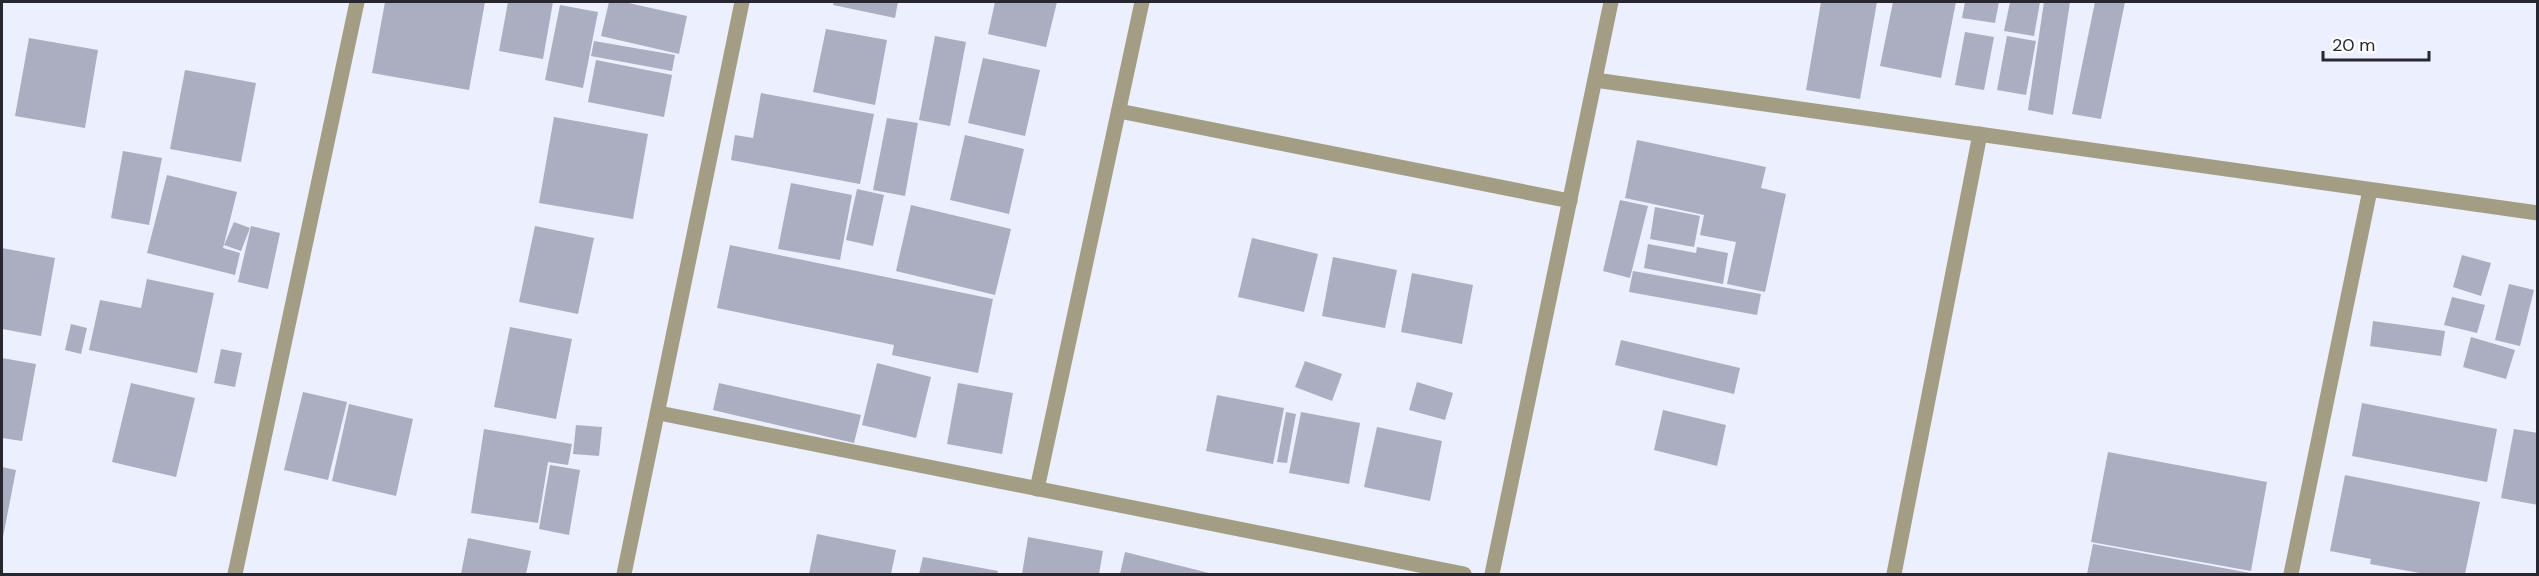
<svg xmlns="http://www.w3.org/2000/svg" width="2539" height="576" viewBox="0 0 2539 576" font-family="'DM Sans',sans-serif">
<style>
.building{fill:#abaec0}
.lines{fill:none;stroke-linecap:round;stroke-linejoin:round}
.minor{stroke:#a39e83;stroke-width:15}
</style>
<rect width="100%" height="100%" fill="#eceffe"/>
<!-- building -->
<g class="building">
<polygon points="385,2 485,2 469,90 372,73"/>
<polygon points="508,2 553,2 543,59 499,51"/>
<polygon points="609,2 624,2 687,16 679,54 601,36"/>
<polygon points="834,2 898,2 895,18 833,5"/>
<polygon points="995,2 1057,2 1046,47 988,34"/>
<polygon points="1821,2 1877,2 1860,99 1806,90"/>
<polygon points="1893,2 1956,2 1941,78 1880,66"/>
<polygon points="1965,2 1999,2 1995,23 1962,18"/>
<polygon points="2010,2 2040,2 2034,36 2004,31"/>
<polygon points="2044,2 2070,2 2053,115 2028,110"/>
<polygon points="2095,2 2125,2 2101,119 2072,114"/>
<polygon points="560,5 598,12 583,88 545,80"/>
<polygon points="826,29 887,40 875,105 813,92"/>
<polygon points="1965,32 1994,37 1984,90 1955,85"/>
<polygon points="935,36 966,42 950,126 919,120"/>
<polygon points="2007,36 2036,41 2026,95 1997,90"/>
<polygon points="29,38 98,50 85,128 15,116"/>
<polygon points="594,41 675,55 672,71 591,56"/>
<polygon points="983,58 1040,70 1025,136 968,123"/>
<polygon points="596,60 672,75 664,117 588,102"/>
<polygon points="185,70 256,83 241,162 170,149"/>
<polygon points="761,93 874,114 860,184 731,160 735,135 753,138"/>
<polygon points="554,117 648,134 633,219 539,203"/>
<polygon points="887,118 918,123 905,196 873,190"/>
<polygon points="965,135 1024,149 1009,214 950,200"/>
<polygon points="1637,140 1766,167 1761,188 1786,194 1765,292 1727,284 1736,242 1700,235 1704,215 1625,198"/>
<polygon points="123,151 162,158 149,225 111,218"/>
<polygon points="167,175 237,192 223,248 240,253 235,275 147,253"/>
<polygon points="791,183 852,195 840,260 778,249"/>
<polygon points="857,189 884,195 873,246 846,240"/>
<polygon points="1620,200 1648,206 1630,278 1603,271"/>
<polygon points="911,205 1011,229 995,295 896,271"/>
<polygon points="1655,207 1700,216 1694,247 1650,239"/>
<polygon points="234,222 250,228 241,251 224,245"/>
<polygon points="251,226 280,233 268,289 238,282"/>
<polygon points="535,226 594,238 578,314 519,302"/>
<polygon points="1252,238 1318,254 1304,312 1238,297"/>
<polygon points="1648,244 1696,253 1697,247 1728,253 1723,284 1644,268"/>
<polygon points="730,245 993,299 978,373 892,355 894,345 717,308"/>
<polygon points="2,248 55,258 41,336 2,329"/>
<polygon points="2462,255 2491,263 2481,296 2453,287"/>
<polygon points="1333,257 1397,270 1385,328 1322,316"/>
<polygon points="1633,271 1761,294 1757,315 1629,292"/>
<polygon points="1412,273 1473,285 1462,344 1401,332"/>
<polygon points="147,279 214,293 197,373 89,350 100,300 141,308"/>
<polygon points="2509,284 2534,290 2520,346 2495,340"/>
<polygon points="2452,297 2485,305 2477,333 2444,325"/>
<polygon points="2373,321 2445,331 2441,356 2370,346"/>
<polygon points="71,324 87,328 81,354 65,350"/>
<polygon points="510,327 572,339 556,419 494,407"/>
<polygon points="2471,337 2515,350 2506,379 2463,367"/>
<polygon points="1621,340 1740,368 1734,394 1615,365"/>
<polygon points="221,349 242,353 235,387 214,383"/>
<polygon points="2,358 36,364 22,441 2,438"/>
<polygon points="1305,361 1342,374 1332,401 1295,387"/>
<polygon points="877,363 931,377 916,438 862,425"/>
<polygon points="1417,382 1453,393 1445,420 1409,410"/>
<polygon points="131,383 195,398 176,477 112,462"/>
<polygon points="719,383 861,415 854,443 713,410"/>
<polygon points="958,383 1013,393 1002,454 947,444"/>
<polygon points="303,392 347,402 328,480 284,470"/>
<polygon points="1217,395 1284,408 1273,464 1206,451"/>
<polygon points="2362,403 2497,429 2487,482 2352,456"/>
<polygon points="349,404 413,419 396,496 332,481"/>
<polygon points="1663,410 1726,425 1717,466 1654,450"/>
<polygon points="1286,412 1296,414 1287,463 1277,462"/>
<polygon points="1301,412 1360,423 1349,484 1289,473"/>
<polygon points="576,425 602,427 599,456 573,454"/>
<polygon points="1377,427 1442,441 1430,501 1364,487"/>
<polygon points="484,429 572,444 568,465 548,462 538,523 471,513"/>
<polygon points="2514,429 2538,433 2538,505 2501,498"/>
<polygon points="2108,452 2267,482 2251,571 2091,542"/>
<polygon points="550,465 580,470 569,535 539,529"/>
<polygon points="2,467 16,470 3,537 2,536"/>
<polygon points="2345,475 2480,502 2465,574 2425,574 2370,564 2371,559 2330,551"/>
<polygon points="817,534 896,550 891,574 809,574"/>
<polygon points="1028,537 1103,551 1099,574 1022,574"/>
<polygon points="468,538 531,551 526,574 461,574"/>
<polygon points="2093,544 2250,573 2250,574 2087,574"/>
<polygon points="1125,552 1213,574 1120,574"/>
<polygon points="923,557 998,571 997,574 919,574"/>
</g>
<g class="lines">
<!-- minor -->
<g class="minor">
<polyline points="1595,80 2538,213"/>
<polyline points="1119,111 1570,201"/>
<polyline points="659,413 1464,574"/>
<polyline points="1037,489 1142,2"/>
<polyline points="235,574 357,2"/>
<polyline points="624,574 742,2"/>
<polyline points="1492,574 1611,2"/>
<polyline points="1894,574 1980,134"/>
<polyline points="2291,574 2370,190"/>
</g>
</g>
<!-- border -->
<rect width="2539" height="576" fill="none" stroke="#27282f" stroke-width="6"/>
<!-- scale -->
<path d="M2323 51v9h106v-9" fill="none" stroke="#27282f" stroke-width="3"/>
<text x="2332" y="51" font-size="18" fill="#27282f" stroke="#fdfdfd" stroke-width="4.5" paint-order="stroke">20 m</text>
</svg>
